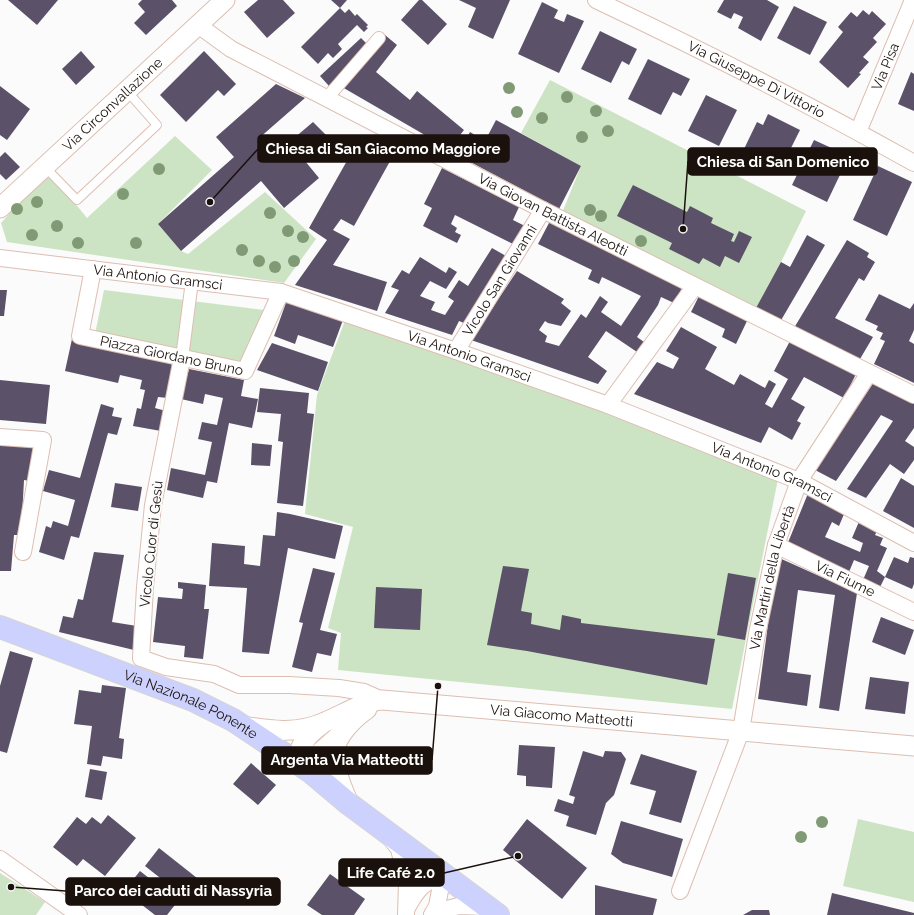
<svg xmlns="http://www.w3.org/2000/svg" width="914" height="915" viewBox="0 0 914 915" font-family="Raleway,sans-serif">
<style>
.green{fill:#cce4c4}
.building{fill:#5b5169}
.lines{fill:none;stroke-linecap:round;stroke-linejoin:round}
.service-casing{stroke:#ddbeb1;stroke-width:10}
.pedestrian-casing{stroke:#ddbeb1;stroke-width:14}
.minor-casing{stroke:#ddbeb1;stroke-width:18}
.tertiary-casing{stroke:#ddbeb1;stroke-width:21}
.primary-casing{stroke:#d6d4d3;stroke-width:24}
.service{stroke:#fff;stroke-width:8}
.pedestrian{stroke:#fff;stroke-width:12}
.minor{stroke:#fff;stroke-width:16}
.tertiary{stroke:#fff;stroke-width:19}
.primary{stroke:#ccd2fd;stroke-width:22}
.tree{fill:#809a76}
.labels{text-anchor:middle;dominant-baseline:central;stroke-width:4;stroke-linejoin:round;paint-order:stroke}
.street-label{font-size:14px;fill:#1b110c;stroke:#fbfbfb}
.leader{fill:none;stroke:#1b110c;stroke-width:1.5}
.callout-dot{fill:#1b110c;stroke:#fbfbfb;stroke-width:1.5}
.callout{fill:#1b110c;stroke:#1b110c;stroke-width:1.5}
.callout-label{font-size:15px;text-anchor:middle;font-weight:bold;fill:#fff}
</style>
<rect width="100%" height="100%" fill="#fbfbfb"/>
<!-- green -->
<g class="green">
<polygon points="550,80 806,211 781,262 756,308 560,218 581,166 521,133"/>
<polygon points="175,136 212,170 158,224 181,251 188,254 265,192 316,239 284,283 7,242 1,223 48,170 87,218"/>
<polygon points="104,290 264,310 240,364 95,334"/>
<polygon points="346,318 604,411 778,479 732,709 338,670 341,633 328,628 353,527 305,514 317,395"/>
<polygon points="858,819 914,832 914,902 843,886"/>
<polygon points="0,873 45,902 36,915 0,915"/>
</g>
<!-- building -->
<g class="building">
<polygon points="8,0 58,0 37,25"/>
<polygon points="142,0 172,0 177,6 146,35 134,23 145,12 138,4"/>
<polygon points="258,0 283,0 295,13 267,38 244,12"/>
<polygon points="331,0 347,0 340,8"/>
<polygon points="419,0 422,0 447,24 428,45 401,20"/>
<polygon points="459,0 510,0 493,39 468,27 476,8"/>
<polygon points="724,0 767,0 779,7 761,41 738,28 743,17 734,13 731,19 717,12"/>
<polygon points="542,2 558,10 554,18 564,22 567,14 584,21 559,73 518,54"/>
<polygon points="794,6 827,22 810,55 777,38"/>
<polygon points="340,8 345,13 349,9 355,16 357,14 368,25 366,27 368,28 364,32 357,25 338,44 342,49 333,58 328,53 318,64 301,47"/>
<polygon points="863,10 869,15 872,11 886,24 873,38 877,42 863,57 869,62 859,73 861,74 848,88 819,62 843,32 838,27 851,12 857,17"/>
<polygon points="600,31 637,49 629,65 622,61 611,83 581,69"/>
<polygon points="385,35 397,45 376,72 410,100 417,91 464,130 449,149 342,87"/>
<polygon points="361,38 371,48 329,86 320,76"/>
<polygon points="81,51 95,67 76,85 62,69"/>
<polygon points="204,51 236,84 224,96 218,90 186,122 160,95"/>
<polygon points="648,59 690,79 681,96 673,92 661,115 628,99"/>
<polygon points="911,72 914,74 914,111 898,104"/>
<polygon points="276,84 305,98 258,139 273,156 313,122 330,139 305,161 319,178 284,208 261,181 181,251 158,224 234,157 216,137"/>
<polygon points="0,86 30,109 7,140 0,135"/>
<polygon points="706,95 737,110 719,146 688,131"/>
<polygon points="768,114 800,130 781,168 766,161 769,155 757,149 754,154 744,149 757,122 763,125"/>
<polygon points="496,120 581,166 559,209 457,155 470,132 485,141"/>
<polygon points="361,136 394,154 354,226 341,219 333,230 350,239 333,265 387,282 377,311 295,285 327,240 309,228"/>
<polygon points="814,140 849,156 827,202 792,185"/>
<polygon points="5,152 20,167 6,180 0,174 0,157"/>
<polygon points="878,166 912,182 887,236 853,220"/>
<polygon points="442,168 519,207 513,220 527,227 517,246 455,215 451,224 457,228 455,232 461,235 457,243 423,226 432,208 424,204"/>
<polygon points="633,185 687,212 690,206 713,218 711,223 734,234 731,241 734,242 739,231 752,237 739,263 725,256 720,267 703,258 699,264 669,249 672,243 617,216"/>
<polygon points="550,221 683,286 674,303 661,297 658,305 637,337 644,342 637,352 606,331 588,357 607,371 598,384 471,340 517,271 564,299 561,303 571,311 561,326 548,323 545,321 539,330 547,336 545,342 559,346 581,314 586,318 600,296 608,302 601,312 621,326 641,296 602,277 599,284 588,279 592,270 538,244"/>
<polygon points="807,235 825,245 780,322 756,308 781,262 790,267"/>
<polygon points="847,240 869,253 867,257 875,262 864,281 859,278 835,318 873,337 860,359 794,328"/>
<polygon points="492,248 506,256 464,323 459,321 452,335 385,313 399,290 391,287 402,270 409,274 420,257 446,273 449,267 457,272 446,289 430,281 420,296 435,302 431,310 445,315 454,301 448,297 459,280 468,286"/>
<polygon points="0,290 7,290 4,316 0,316"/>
<polygon points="879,294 910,309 914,303 914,330 909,341 914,344 914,383 874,364 885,341 880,339 883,333 876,330 878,326 865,320"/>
<polygon points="699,296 747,321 736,344 722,337 725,329 691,312"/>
<polygon points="287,300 343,320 333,347 298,335 295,344 274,336"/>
<polygon points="681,327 717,347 705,369 734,385 740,374 765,388 769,380 776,384 765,404 772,408 788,379 774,371 790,341 856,374 844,398 804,377 791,399 805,407 797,421 801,423 792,440 769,427 761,443 634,394 657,362 673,369 679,358 666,351"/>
<polygon points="72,339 175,361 168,398 158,397 155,408 166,411 161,431 133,426 137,408 141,409 145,390 140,389 142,380 120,375 118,383 65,371"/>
<polygon points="272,343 328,362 318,391 257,370"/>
<polygon points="189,369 244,380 241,396 258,399 252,428 229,423 217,483 207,481 203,498 167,490 171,468 205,475 212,442 198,439 202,422 217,425 223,398 205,394 203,404 181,399"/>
<polygon points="0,380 50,385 46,424 0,420"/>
<polygon points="874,382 914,402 914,428 905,441 914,447 914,460 904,474 890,464 866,498 847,489 893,421 881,415 836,481 815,470"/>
<polygon points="260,388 309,393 307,413 314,414 303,506 277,503 283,442 278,441 281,414 257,412"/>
<polygon points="101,404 114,408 112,416 122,418 117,435 108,433 79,538 71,536 64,560 39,552 46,526 51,528 53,521 68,526 75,500 43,491 49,470 80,478"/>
<polygon points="252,443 272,445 270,466 251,465"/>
<polygon points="0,444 33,446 30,481 24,480 21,535 14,535 11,571 0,571"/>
<polygon points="901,478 914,486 914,528 883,511"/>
<polygon points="115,483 142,487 138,511 111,507"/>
<polygon points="809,491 847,507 839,526 832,522 825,537 860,552 863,543 852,538 861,517 879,527 875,535 883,538 880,545 887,548 877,571 885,577 894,557 908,563 910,557 914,558 914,584 912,589 885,577 879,589 863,580 869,566 854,560 849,572 787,545"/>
<polygon points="277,512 290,514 343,526 335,559 288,548 269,654 242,652 247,588 209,586 212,543 245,546 244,564 260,566 263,535 275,536"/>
<polygon points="94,552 124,555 112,622 137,626 134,650 59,632 63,616 73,618 78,599 83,600"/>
<polygon points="777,557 857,593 839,711 819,708 835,595 798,590 787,672 811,675 807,706 758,699"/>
<polygon points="503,566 529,569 521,611 532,613 531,624 560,630 562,615 581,619 581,623 715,639 707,685 527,651 487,645"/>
<polygon points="313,568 335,573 320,630 337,634 331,656 317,653 312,672 292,667 303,623 299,622"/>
<polygon points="728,573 756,578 745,640 717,635"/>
<polygon points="178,582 206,585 204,609 209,609 203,659 184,657 185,646 153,642 158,597 182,599 183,589 178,588"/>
<polygon points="376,587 422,589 420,630 374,628"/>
<polygon points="881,617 914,630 905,655 872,642"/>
<polygon points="10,651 33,658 7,753 0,751 0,686"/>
<polygon points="870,677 909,682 905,714 865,709"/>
<polygon points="102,685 126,688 119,738 124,739 122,759 103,756 101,766 87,764 92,726 74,724 79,690 101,693"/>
<polygon points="519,745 555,747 552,788 526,786 526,776 517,775"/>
<polygon points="583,751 603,757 605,751 621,752 626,759 614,795 606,803 596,835 566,826 569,816 554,811 558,799 573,804 575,797 569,795"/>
<polygon points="641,754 697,771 681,823 649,814 656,791 630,784"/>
<polygon points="251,763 276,785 258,805 233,784"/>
<polygon points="90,769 107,772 102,800 85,797"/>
<polygon points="108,815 136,838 105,876 83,859 77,866 53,847 77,817 86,824 92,817 101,824"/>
<polygon points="527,819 587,868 562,899 503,850"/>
<polygon points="621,821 683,839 672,877 623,863 611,854"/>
<polygon points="159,848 197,878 183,896 145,866"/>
<polygon points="140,871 178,901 167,915 155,915 124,891"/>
<polygon points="330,874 365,899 354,915 322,915 307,905"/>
<polygon points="595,885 657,899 653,915 595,915"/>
<polygon points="832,893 914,913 914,915 827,915"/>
<polygon points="752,910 769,910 770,915 743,915"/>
</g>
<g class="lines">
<defs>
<polyline id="service" points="45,167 77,200 157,125 127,91"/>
<g id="pedestrian">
<polyline points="327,98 379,38"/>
<polyline points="182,358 192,281"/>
</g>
<g id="minor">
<path id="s1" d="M596,0C704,51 810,105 914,163"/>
<path id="s2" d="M198,25L231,49L543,210L914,395"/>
<path id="s3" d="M858,132L913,0"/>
<path id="s4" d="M0,258L281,292L456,351L608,405L799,481L914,543"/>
<path id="s5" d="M93,269L80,336L245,371L281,292"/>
<path id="s6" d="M456,351L543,210"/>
<polyline points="182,358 153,505 145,587 141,658 166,667 214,674 239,685 289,685 339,688 364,692 382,700"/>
<polyline points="608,405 695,286"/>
<polyline points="0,437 43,440 23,552"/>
<path id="s7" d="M776,545L914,612"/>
<polyline points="391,839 399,849 407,882 406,915"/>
<polyline points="0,859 79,915"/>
<path id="s8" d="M680,891L741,731L757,634L776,545L799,481L869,373"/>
<path d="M407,908C418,888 423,883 443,875"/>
<polyline points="432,915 443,910 459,906 488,907"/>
<polyline points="432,915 437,906 443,875"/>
</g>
<g id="tertiary">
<path id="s9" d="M0,208L225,0"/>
<path d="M321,725C307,735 299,745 297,762L315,757L340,735"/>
<path id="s10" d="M244,726C271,731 299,734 325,722C344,714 362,702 382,700L914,746"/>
<path d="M349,804C343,789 335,773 334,756C334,737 353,719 367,709"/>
</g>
<g id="primary">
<path id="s11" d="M0,627L193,700L233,720L311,772L349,804L498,915"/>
</g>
</defs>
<!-- service casing -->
<use href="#service" class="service-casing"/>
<!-- pedestrian casing -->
<use href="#pedestrian" class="pedestrian-casing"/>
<!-- minor casing -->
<use href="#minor" class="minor-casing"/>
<!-- tertiary casing -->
<use href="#tertiary" class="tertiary-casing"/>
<!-- primary casing -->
<use href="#primary" class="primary-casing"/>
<!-- service -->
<use href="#service" class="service"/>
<!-- pedestrian -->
<use href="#pedestrian" class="pedestrian"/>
<!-- minor -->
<use href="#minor" class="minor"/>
<!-- tertiary -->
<use href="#tertiary" class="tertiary"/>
<!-- primary -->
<use href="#primary" class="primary"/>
</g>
<!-- trees -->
<g class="tree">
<circle cx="509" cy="88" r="6"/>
<circle cx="567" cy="97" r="6"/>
<circle cx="596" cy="111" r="6"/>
<circle cx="517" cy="112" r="6"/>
<circle cx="542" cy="118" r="6"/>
<circle cx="608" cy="131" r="6"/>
<circle cx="582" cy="137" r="6"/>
<circle cx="159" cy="169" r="6"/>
<circle cx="123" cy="194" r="6"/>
<circle cx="37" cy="202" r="6"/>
<circle cx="17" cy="209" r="6"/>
<circle cx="590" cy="210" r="6"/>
<circle cx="270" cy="213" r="6"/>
<circle cx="601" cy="216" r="6"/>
<circle cx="57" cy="226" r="6"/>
<circle cx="288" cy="231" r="6"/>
<circle cx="32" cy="235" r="6"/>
<circle cx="303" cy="237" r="6"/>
<circle cx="641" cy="241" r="6"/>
<circle cx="78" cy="243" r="6"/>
<circle cx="136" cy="243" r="6"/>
<circle cx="242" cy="250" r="6"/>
<circle cx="259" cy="261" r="6"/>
<circle cx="294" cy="261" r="6"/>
<circle cx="275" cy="267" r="6"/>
<circle cx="822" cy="822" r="6"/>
<circle cx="801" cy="837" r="6"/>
</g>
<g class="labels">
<!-- street labels -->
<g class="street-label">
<text stroke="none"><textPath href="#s3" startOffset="71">Via Pisa</textPath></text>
<text stroke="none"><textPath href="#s1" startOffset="179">Via Giuseppe Di Vittorio</textPath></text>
<text stroke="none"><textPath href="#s9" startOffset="153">Via Circonvallazione</textPath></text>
<text stroke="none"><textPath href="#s2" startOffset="403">Via Giovan Battista Aleotti</textPath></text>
<text stroke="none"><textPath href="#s4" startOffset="159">Via Antonio Gramsci</textPath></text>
<text stroke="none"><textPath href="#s6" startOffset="83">Vicolo San Giovanni</textPath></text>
<text stroke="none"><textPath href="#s5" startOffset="162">Piazza Giordano Bruno</textPath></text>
<text stroke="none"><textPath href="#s4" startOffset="482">Via Antonio Gramsci</textPath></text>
<text stroke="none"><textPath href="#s4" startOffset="806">Via Antonio Gramsci</textPath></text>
<text transform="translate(151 544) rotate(-84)">Vicolo Cuor di Gesù</text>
<text stroke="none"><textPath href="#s8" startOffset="328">Via Martiri della Libertà</textPath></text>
<text stroke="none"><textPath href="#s7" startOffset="77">Via Fiume</textPath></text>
<text stroke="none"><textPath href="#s11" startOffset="206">Via Nazionale Ponente</textPath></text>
<text stroke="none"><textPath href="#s10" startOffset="324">Via Giacomo Matteotti</textPath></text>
</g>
</g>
<!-- callouts -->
<path class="leader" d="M210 202L258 149M683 229L688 161M438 686L432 760M518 856L444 873M11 887L66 891"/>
<g class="callout-dot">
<circle cx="210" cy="202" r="4"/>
<circle cx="683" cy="229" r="4"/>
<circle cx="438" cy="686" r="4"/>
<circle cx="518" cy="856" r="4"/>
<circle cx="11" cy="887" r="4"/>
</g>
<g class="callout">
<rect x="258" y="135" width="251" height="27" rx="4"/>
<rect x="688" y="148" width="189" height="27" rx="4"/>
<rect x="262" y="747" width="170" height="27" rx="4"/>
<rect x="339" y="859" width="105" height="27" rx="4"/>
<rect x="66" y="878" width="214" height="27" rx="4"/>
</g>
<g class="callout-label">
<text x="383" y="154">Chiesa di San Giacomo Maggiore</text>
<text x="783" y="167">Chiesa di San Domenico</text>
<text x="347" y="765">Argenta Via Matteotti</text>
<text x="391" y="878">Life Café 2.0</text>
<text x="173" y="896">Parco dei caduti di Nassyria</text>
</g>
</svg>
